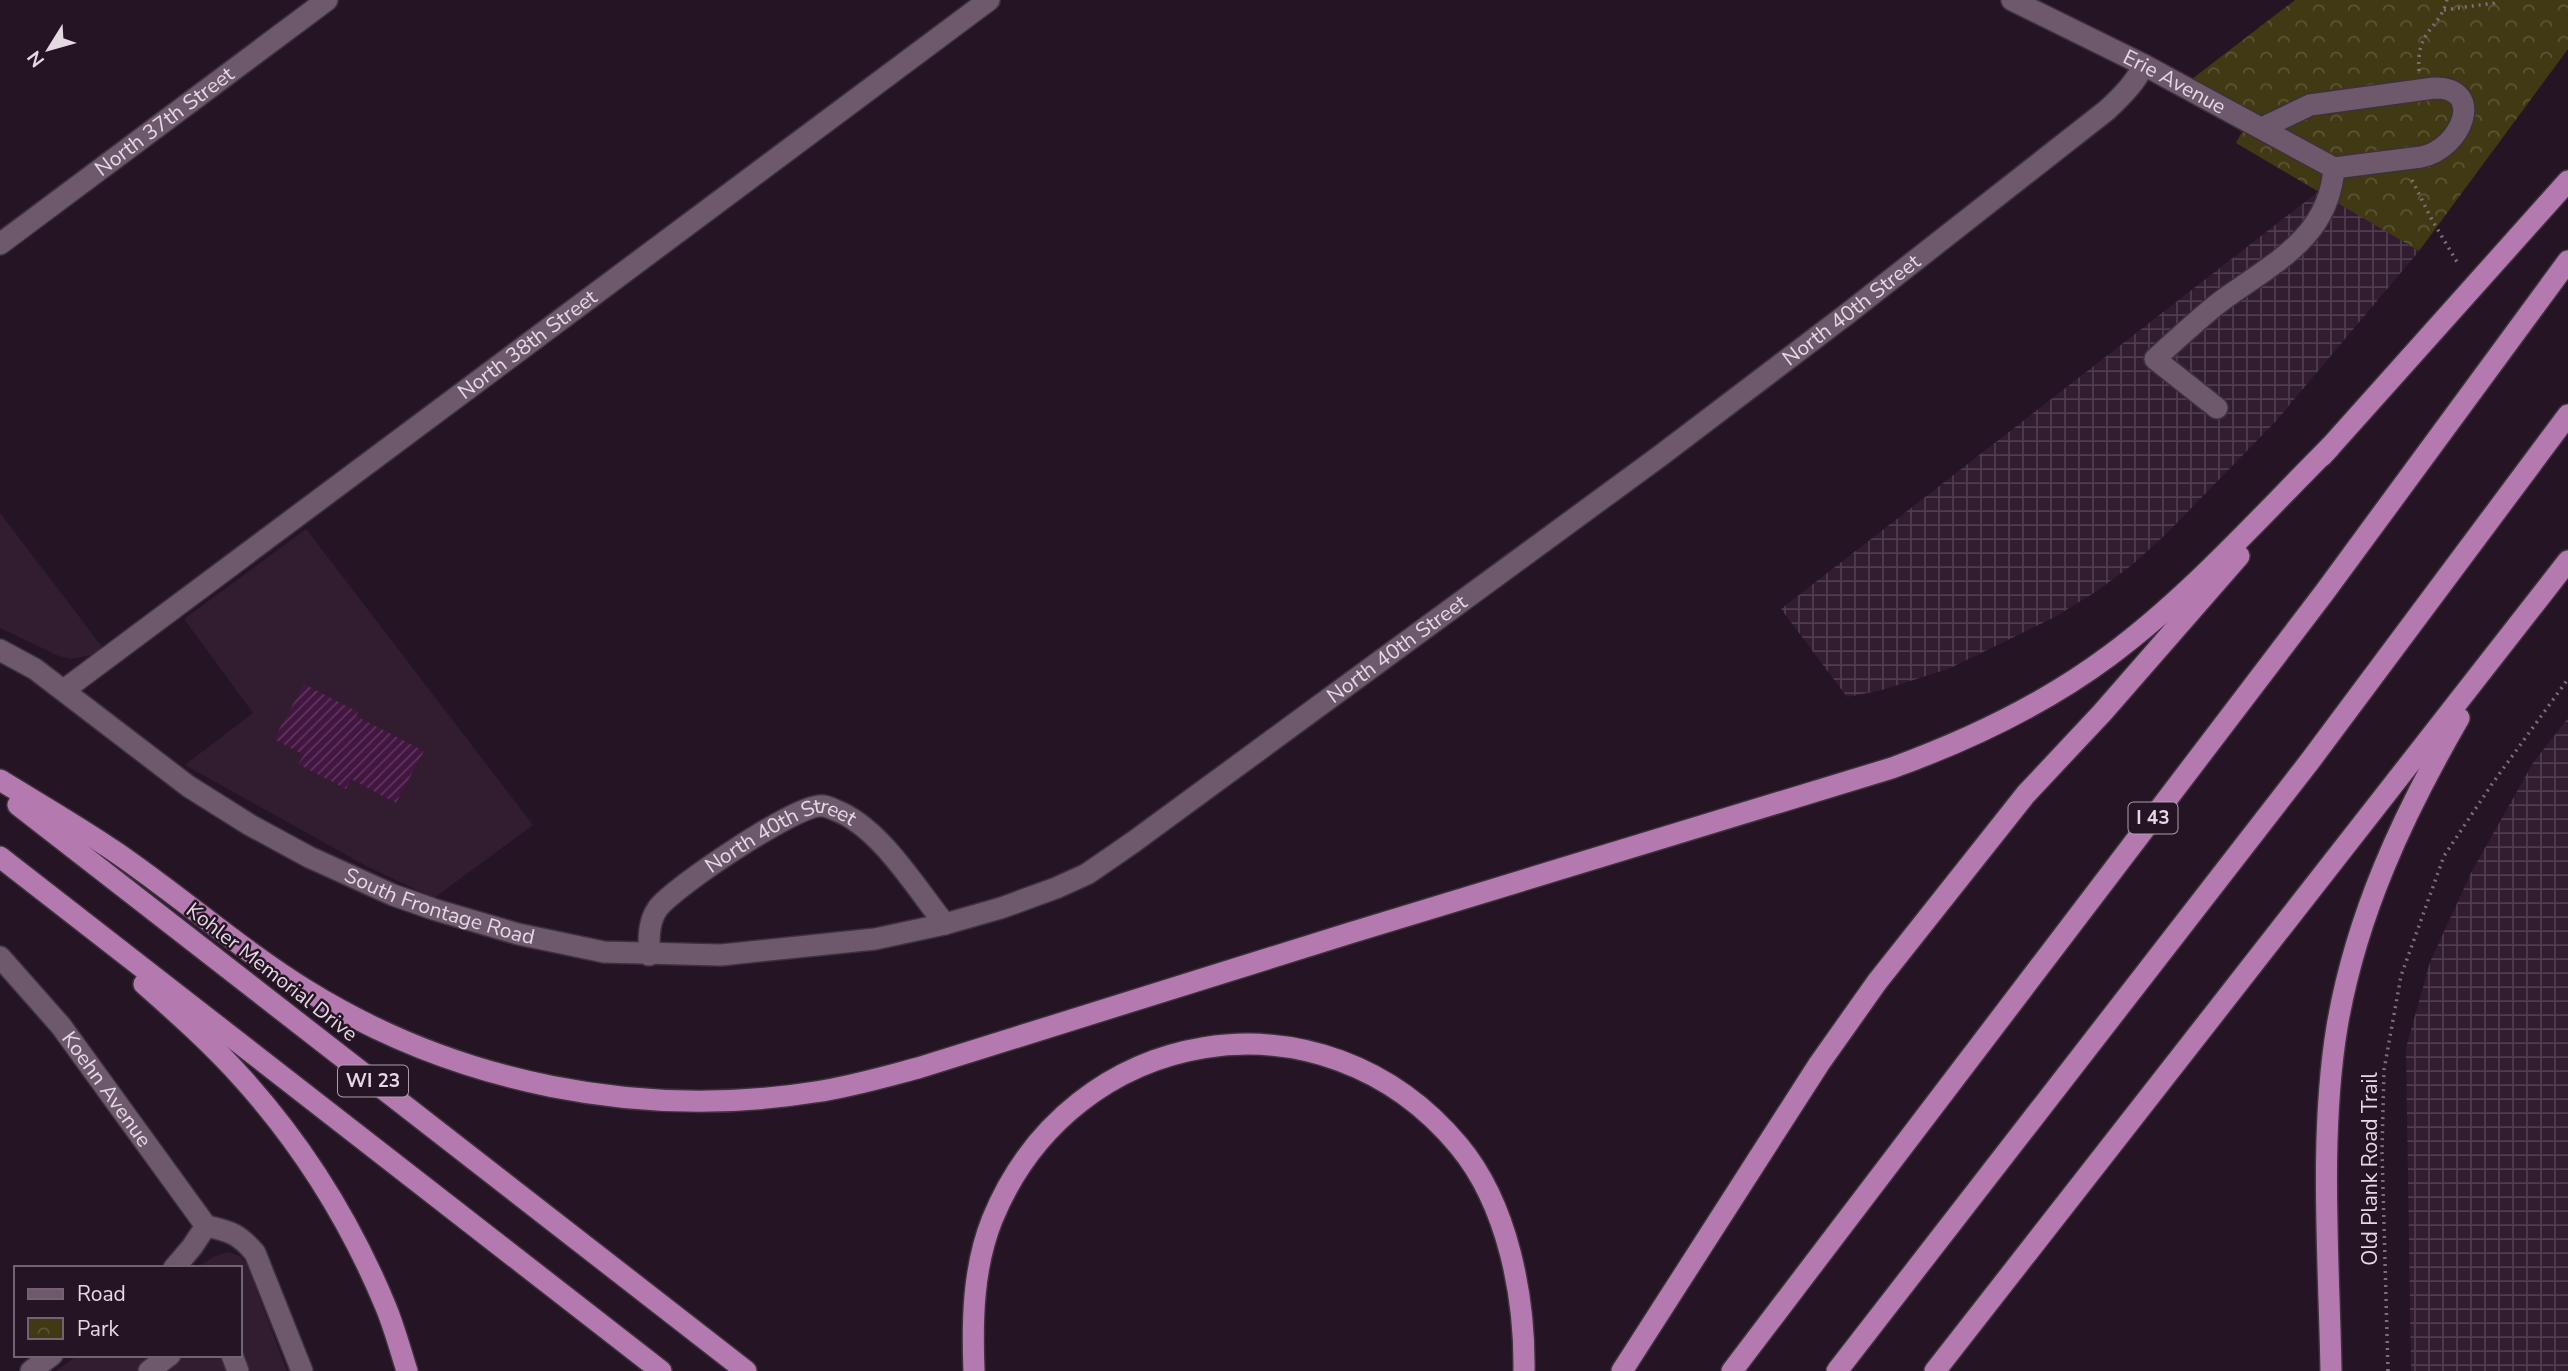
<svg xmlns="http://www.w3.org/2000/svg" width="2568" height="1371" viewBox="0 0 2568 1371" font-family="'Nunito Sans',sans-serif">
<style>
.built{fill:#311c30}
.industrial{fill:url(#industrial-grid)}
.park{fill:url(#park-crowns)}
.building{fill:url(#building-hatch)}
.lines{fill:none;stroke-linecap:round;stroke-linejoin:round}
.minor-casing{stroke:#3d313c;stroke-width:24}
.highway-casing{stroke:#3d313c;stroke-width:24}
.path{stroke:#7c6e7b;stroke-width:3.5;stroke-dasharray:2 5;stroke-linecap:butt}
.minor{stroke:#6d596b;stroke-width:21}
.highway{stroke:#b47ab0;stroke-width:21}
.labels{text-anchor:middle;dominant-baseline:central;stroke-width:5;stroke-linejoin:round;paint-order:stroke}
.shield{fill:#251524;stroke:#ab9ea9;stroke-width:2}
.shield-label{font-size:19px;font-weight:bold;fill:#e4d8e2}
.street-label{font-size:21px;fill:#e4d8e2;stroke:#251524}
</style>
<defs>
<pattern id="industrial-grid" width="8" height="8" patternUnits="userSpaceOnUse" patternTransform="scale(1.75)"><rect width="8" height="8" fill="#311c30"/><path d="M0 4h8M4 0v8" fill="none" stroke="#4f3c4e"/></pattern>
<pattern id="park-crowns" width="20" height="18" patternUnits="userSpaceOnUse" patternTransform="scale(1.75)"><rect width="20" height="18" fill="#413913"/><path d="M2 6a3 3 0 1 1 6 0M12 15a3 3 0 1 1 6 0" fill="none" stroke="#5c5535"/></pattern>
<pattern id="building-hatch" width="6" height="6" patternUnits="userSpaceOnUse" patternTransform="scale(1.75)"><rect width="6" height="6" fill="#431541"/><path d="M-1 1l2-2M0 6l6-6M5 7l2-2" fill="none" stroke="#5e365c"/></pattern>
</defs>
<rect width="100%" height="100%" fill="#251524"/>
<!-- built -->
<g class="built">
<polygon points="0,513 106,652 71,659 59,656 0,628"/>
<polygon points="306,529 533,825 434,898 368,867 185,765 253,713 184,619"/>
<polygon points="227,1252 240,1256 247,1265 287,1371 56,1371 78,1355 240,1355 240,1268 196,1268 213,1257"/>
</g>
<!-- industrial -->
<g class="industrial">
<polygon points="2319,191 2419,251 2276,421 2165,535 2132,565 2097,591 2053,618 1948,669 1882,690 1847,697 1781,609"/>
<polygon points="2568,718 2568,1371 2411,1371 2406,1048 2430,962 2472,871 2533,763"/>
</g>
<!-- park -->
<polygon class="park" points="2295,0 2568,0 2568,49 2419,251 2236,143 2253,112 2192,79"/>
<!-- building -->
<polygon class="building" points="304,684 358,712 356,716 424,751 396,803 351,779 346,789 298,764 304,755 274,739"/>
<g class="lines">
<defs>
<g id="minor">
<path id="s1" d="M2012,0L2144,65L2334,168"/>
<path d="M2262,128L2310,105L2434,88C2486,87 2462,149 2421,157L2334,168"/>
<path id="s2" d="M0,244L327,0"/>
<path d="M2217,408L2155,359C2176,340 2197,320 2220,302C2271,264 2329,239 2334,168"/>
<path id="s3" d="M0,650L35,669L188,786L250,825L309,857L393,895L436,910L518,934L604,952L721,955L875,939L945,924L1001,908L1056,888L1087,874L1132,843L1660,456L1847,314L2107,110C2122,96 2135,83 2144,65"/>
<path id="s4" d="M64,690L989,0"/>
<path id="s5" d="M649,955C649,938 648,922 658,908C675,886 792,808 819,806C823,805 831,808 835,810C880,827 915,887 945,924"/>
<path id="s6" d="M0,957L61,1026L206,1226"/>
<path d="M206,1226C230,1231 239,1234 255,1253L302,1371"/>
<polyline points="174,1268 192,1247 206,1226"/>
<polyline points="232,1355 238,1371"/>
<polyline points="31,1371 52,1355"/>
<polyline points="149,1371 170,1355"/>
</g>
<g id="highway">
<polyline points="2322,456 2568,181"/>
<path d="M0,780C39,804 79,827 117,853C181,897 240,949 306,990C456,1083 640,1120 815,1092C850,1087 884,1077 918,1068L1350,933L1892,768C1969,740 2043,705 2109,656C2190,596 2259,518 2330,447"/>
<polyline points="18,805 746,1371"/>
<polyline points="0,857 661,1371"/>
<path d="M144,984C178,1014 213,1045 244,1080C303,1146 351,1223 385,1305C394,1326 400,1349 407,1371"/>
<path d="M974,1371C972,1320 973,1268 992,1220C1072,1023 1323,982 1459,1146C1508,1205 1525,1297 1524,1371"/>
<polyline points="1622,1371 1819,1064 1877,982 2026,794 2102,713 2239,556"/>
<polyline points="1732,1371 2324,593 2568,261"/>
<polyline points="1837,1371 2310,761 2568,415"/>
<polyline points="1935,1371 2568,561"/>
<path d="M2331,1371C2329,1260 2319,1136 2337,1027C2356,915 2403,815 2459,718"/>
</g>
</defs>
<!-- minor casing -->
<use href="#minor" class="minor-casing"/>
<!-- highway casing -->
<use href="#highway" class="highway-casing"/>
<!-- path -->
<g class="path">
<polyline points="2444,10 2494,3 2496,0"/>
<path d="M2419,71C2416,29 2438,32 2447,0"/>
<polyline points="2412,180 2432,220 2457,262"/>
<polyline points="2388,1371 2382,1151 2384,1070 2401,976 2444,856 2492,784 2568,679"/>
</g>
<!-- minor -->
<use href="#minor" class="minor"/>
<!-- highway -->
<use href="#highway" class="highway"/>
</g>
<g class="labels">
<!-- shield labels -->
<g class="shield">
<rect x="2128.5" y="802.5" width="49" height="31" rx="5"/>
<rect x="338" y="1065.5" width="70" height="31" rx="5"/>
</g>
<g class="shield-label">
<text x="2153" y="818">I 43</text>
<text x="373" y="1081">WI 23</text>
</g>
<!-- street labels -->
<g class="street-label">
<text stroke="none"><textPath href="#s1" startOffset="182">Erie Avenue</textPath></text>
<text stroke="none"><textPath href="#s2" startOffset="205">North 37th Street</textPath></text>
<text stroke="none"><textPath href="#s3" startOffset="2128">North 40th Street</textPath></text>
<text stroke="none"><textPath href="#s4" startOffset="578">North 38th Street</textPath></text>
<text stroke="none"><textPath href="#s3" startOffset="1561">North 40th Street</textPath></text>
<text stroke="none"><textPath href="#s5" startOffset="196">North 40th Street</textPath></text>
<text stroke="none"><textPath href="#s3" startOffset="513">South Frontage Road</textPath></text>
<text transform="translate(272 972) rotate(38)">Kohler Memorial Drive</text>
<text stroke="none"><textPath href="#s6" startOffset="170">Koehn Avenue</textPath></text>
<text transform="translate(2370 1169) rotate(-90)">Old Plank Road Trail</text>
</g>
</g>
<!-- legend -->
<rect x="14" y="1266" width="228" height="91" fill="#251524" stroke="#716370" stroke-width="2"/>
<rect x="28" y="1289" width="35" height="10" fill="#6d596b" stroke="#716370" stroke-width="2"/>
<text x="77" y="1301" font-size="21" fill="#e4d8e2">Road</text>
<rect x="28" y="1318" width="35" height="21" fill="url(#park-crowns)" stroke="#716370" stroke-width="2"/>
<text x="77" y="1336" font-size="21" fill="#e4d8e2">Park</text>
<!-- north arrow -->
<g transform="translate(49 49) rotate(233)" stroke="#251524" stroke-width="5" paint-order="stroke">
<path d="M0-5L12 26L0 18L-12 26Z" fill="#e4d8e2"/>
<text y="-10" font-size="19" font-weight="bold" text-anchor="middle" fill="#e4d8e2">N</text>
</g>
</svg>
